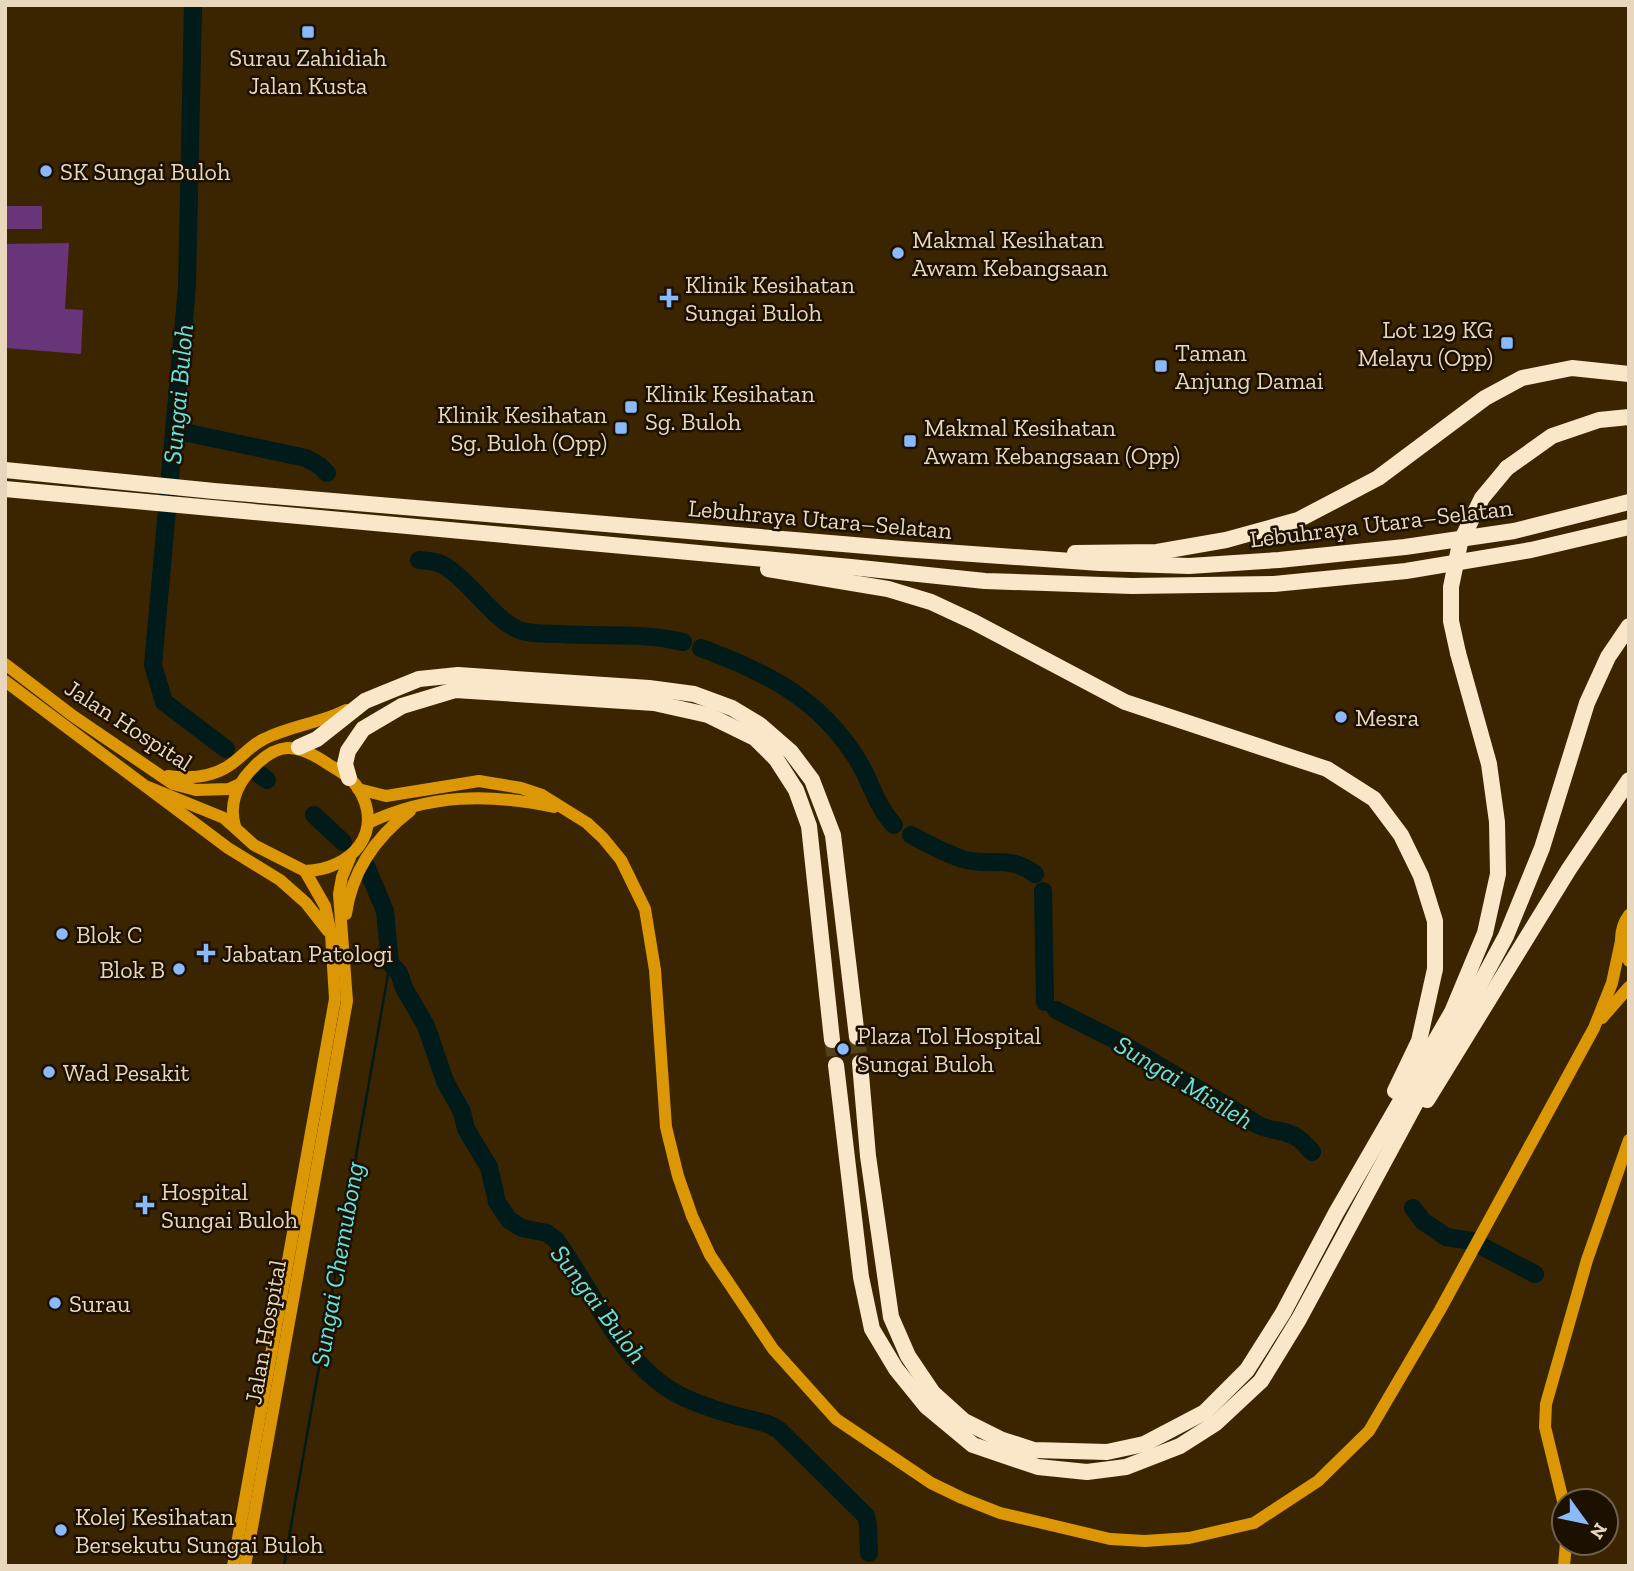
<svg xmlns="http://www.w3.org/2000/svg" width="1634" height="1571" viewBox="0 0 1634 1571" font-family="'Zilla Slab',serif">
<style>
.garden{fill:#69357a}
.lines{fill:none;stroke-linecap:round;stroke-linejoin:round}
.stream{stroke:#011a1a;stroke-width:2.5}
.river{stroke:#011a1a;stroke-width:18}
.highway-tunnel{stroke:#55401c;stroke-width:16;stroke-dasharray:16 8;stroke-linecap:butt}
.secondary{stroke:#db9705;stroke-width:12}
.highway{stroke:#fae6c9;stroke-width:16}
.highway-bridge{stroke:#fae6c9;stroke-width:16}
.poi-dot{fill:#8abafc;stroke:#1c1000;stroke-width:2.5}
.labels{text-anchor:middle;dominant-baseline:central;stroke-width:5;stroke-linejoin:round;paint-order:stroke}
.poi-label{font-size:24px;fill:#e8d7bd;stroke:#1c1000;text-anchor:start}
.street-label{font-size:24px;fill:#e8d7bd;stroke:#1c1000}
.water-label{font-size:26px;font-style:italic;fill:#60e5e7;stroke:#1c1000}
</style>
<rect width="100%" height="100%" fill="#3b2500"/>
<!-- garden -->
<g class="garden">
<polygon points="7,206 42,206 42,229 6,229"/>
<polygon points="69,243 65,309 83,310 81,354 5,348 5,244"/>
</g>
<g class="lines">
<!-- stream -->
<polyline class="stream" points="284,1566 390,963"/>
<!-- river -->
<g class="river">
<polyline points="193,5 187,287 153,665 164,702 226,749"/>
<polyline points="174,430 306,458 320,466 327,473"/>
<path d="M419,560C427,561 438,561 445,566C471,582 496,623 522,631C534,634 548,634 560,634C601,637 643,632 683,642"/>
<path d="M701,648C766,672 819,698 857,759C871,781 876,806 894,825"/>
<polyline points="254,770 267,780"/>
<polyline points="314,815 343,842"/>
<path d="M911,835C929,844 947,855 966,860C993,866 1010,855 1035,874"/>
<path d="M366,866L385,911L390,963L399,973L404,988L426,1026L445,1081L462,1112L466,1129L489,1167L497,1202L509,1220L522,1228L547,1233L556,1240C595,1293 620,1366 683,1397C703,1406 727,1414 749,1419C761,1422 769,1423 779,1430L866,1516L868,1525L869,1553"/>
<polyline points="1043,891 1045,1002"/>
<path d="M1056,1010L1119,1042L1249,1119C1267,1134 1284,1127 1299,1139C1304,1142 1308,1148 1312,1152"/>
<polyline points="1413,1208 1423,1221 1446,1237 1472,1241 1535,1274"/>
</g>
<!-- highway-tunnel -->
<g class="highway-tunnel">
<polyline points="857,1037 860,1063"/>
<polyline points="832,1040 836,1065"/>
</g>
<!-- secondary -->
<g class="secondary">
<polyline points="5,664 73,716 173,784 196,790 229,789 240,784"/>
<polyline points="5,681 228,848 280,880 306,903 328,931"/>
<path d="M168,776C190,779 211,778 230,765C242,757 251,745 264,739C290,726 320,723 346,710"/>
<polyline points="148,787 224,818 254,845 305,871 325,906 331,934 335,999 233,1566"/>
<polyline points="358,789 386,796 479,781 521,788 542,795 587,823 603,838 621,860 645,909 655,970 666,1127 678,1176 692,1216 710,1255 773,1349 836,1419 931,1483 962,1498 1000,1513 1110,1539 1145,1541 1189,1538 1254,1523 1318,1481 1369,1431 1440,1310 1594,1028 1612,983 1621,941"/>
<path d="M368,823C430,794 488,793 554,807"/>
<path d="M235,826C229,806 236,786 250,771C277,741 296,742 328,764C339,771 351,777 358,788C386,832 351,870 305,871"/>
<path d="M346,914C352,871 376,837 410,811"/>
<path d="M1629,915C1619,929 1618,946 1629,961"/>
<polyline points="1602,1018 1629,987"/>
<polyline points="1564,1505 1545,1427 1546,1404 1587,1260 1629,1140"/>
<polyline points="245,1566 347,1001 339,894 342,877 350,858"/>
<polyline points="1564,1566 1566,1543"/>
</g>
<!-- highway -->
<g class="highway">
<polyline points="1507,468 1552,436 1599,420 1629,417"/>
<polyline points="5,470 214,491 902,549 1100,563 1189,566 1279,560 1405,547 1514,531 1629,502"/>
<polyline points="5,489 851,567 985,581 1132,586 1274,584 1406,571 1531,550 1629,527"/>
<polyline points="1075,553 1157,552 1226,540 1298,520 1378,478 1485,398 1522,378 1572,368 1629,374"/>
<polyline points="768,569 888,589 931,602 974,622 1125,702 1327,769 1374,799 1401,835 1421,876 1435,921 1435,969 1419,1041 1395,1091"/>
<polyline points="299,747 317,739 365,701 382,694 419,679 458,675 649,688 694,694 732,708 760,725 791,752 812,780 833,835 857,1037"/>
<polyline points="349,778 345,764 348,751 363,729 402,706 455,690 654,703 708,715 755,738 776,759 796,790 809,826 832,1040"/>
<polyline points="860,1063 868,1156 891,1317 908,1356 933,1393 964,1421 1000,1439 1034,1450 1107,1452 1144,1444 1205,1412 1247,1370 1283,1313 1336,1213 1452,1012 1485,933 1498,874 1497,822 1489,764 1458,653"/>
<polyline points="836,1065 861,1277 872,1329 896,1369 926,1406 973,1445 1038,1467 1087,1472 1126,1467 1180,1446 1216,1423 1261,1381 1299,1319 1506,936 1542,848 1587,703 1608,657 1629,626"/>
<polyline points="1427,1100 1569,869 1629,780"/>
</g>
<!-- highway-bridge -->
<polyline class="highway-bridge" points="1458,653 1451,621 1451,587 1460,543 1482,498 1507,468"/>
</g>
<!-- markers -->
<g class="poi-dot">
<rect x="301" y="25" width="14" height="14" rx="3.5"/>
<circle cx="46" cy="171" r="7"/>
<circle cx="898" cy="253" r="7"/>
<path d="M665.5 287.5h7v7h7v7h-7v7h-7v-7h-7v-7h7z"/>
<rect x="1500" y="336" width="14" height="14" rx="3.5"/>
<rect x="1154" y="359" width="14" height="14" rx="3.5"/>
<rect x="624" y="400" width="14" height="14" rx="3.5"/>
<rect x="614" y="421" width="14" height="14" rx="3.5"/>
<rect x="903" y="434" width="14" height="14" rx="3.5"/>
<circle cx="1341" cy="717" r="7"/>
<circle cx="62" cy="934" r="7"/>
<path d="M202.5 942.5h7v7h7v7h-7v7h-7v-7h-7v-7h7z"/>
<circle cx="179" cy="969" r="7"/>
<circle cx="843" cy="1049" r="7"/>
<circle cx="49" cy="1072" r="7"/>
<path d="M141.5 1194.5h7v7h7v7h-7v7h-7v-7h-7v-7h7z"/>
<circle cx="55" cy="1303" r="7"/>
<circle cx="61" cy="1530" r="7"/>
</g>
<g class="labels">
<!-- poi labels -->
<g class="poi-label">
<text x="308" y="57" text-anchor="middle">Surau Zahidiah<tspan x="308" dy="28">Jalan Kusta</tspan></text>
<text x="60" y="171">SK Sungai Buloh</text>
<text x="912" y="239">Makmal Kesihatan<tspan x="912" dy="28">Awam Kebangsaan</tspan></text>
<text x="685" y="284">Klinik Kesihatan<tspan x="685" dy="28">Sungai Buloh</tspan></text>
<text x="1493" y="329" text-anchor="end">Lot 129 KG<tspan x="1493" dy="28">Melayu (Opp)</tspan></text>
<text x="1175" y="352">Taman<tspan x="1175" dy="28">Anjung Damai</tspan></text>
<text x="645" y="393">Klinik Kesihatan<tspan x="645" dy="28">Sg. Buloh</tspan></text>
<text x="607" y="414" text-anchor="end">Klinik Kesihatan<tspan x="607" dy="28">Sg. Buloh (Opp)</tspan></text>
<text x="924" y="427">Makmal Kesihatan<tspan x="924" dy="28">Awam Kebangsaan (Opp)</tspan></text>
<text x="1355" y="717">Mesra</text>
<text x="76" y="934">Blok C</text>
<text x="222" y="953">Jabatan Patologi</text>
<text x="165" y="969" text-anchor="end">Blok B</text>
<text x="857" y="1035">Plaza Tol Hospital<tspan x="857" dy="28">Sungai Buloh</tspan></text>
<text x="63" y="1072">Wad Pesakit</text>
<text x="161" y="1191">Hospital<tspan x="161" dy="28">Sungai Buloh</tspan></text>
<text x="69" y="1303">Surau</text>
<text x="75" y="1516">Kolej Kesihatan<tspan x="75" dy="28">Bersekutu Sungai Buloh</tspan></text>
</g>
<!-- street labels -->
<g class="street-label">
<text transform="translate(820 519) rotate(5)">Lebuhraya Utara–Selatan</text>
<text transform="translate(1381 523) rotate(-7)">Lebuhraya Utara–Selatan</text>
<text transform="translate(129 725) rotate(33)">Jalan Hospital</text>
<text transform="translate(265 1332) rotate(-80)">Jalan Hospital</text>
</g>
<!-- water labels -->
<g class="water-label">
<text transform="translate(178 394) rotate(-85)">Sungai Buloh</text>
<text transform="translate(1184 1082) rotate(31)">Sungai Misileh</text>
<text transform="translate(337 1264) rotate(-80)">Sungai Chemubong</text>
<text transform="translate(599 1304) rotate(53)">Sungai Buloh</text>
</g>
</g>
<!-- border -->
<rect width="1634" height="1571" fill="none" stroke="#e8d7bd" stroke-width="14"/>
<!-- north arrow -->
<g transform="translate(1585 1522) rotate(123)"><circle r="33" fill="#1c1000" stroke="#6e604c" stroke-width="2"/>
<path d="M0-5L12 26L0 18L-12 26Z" fill="#8abafc"/>
<text y="-10" font-size="19" font-weight="bold" text-anchor="middle" fill="#e8d7bd">N</text>
</g>
</svg>
